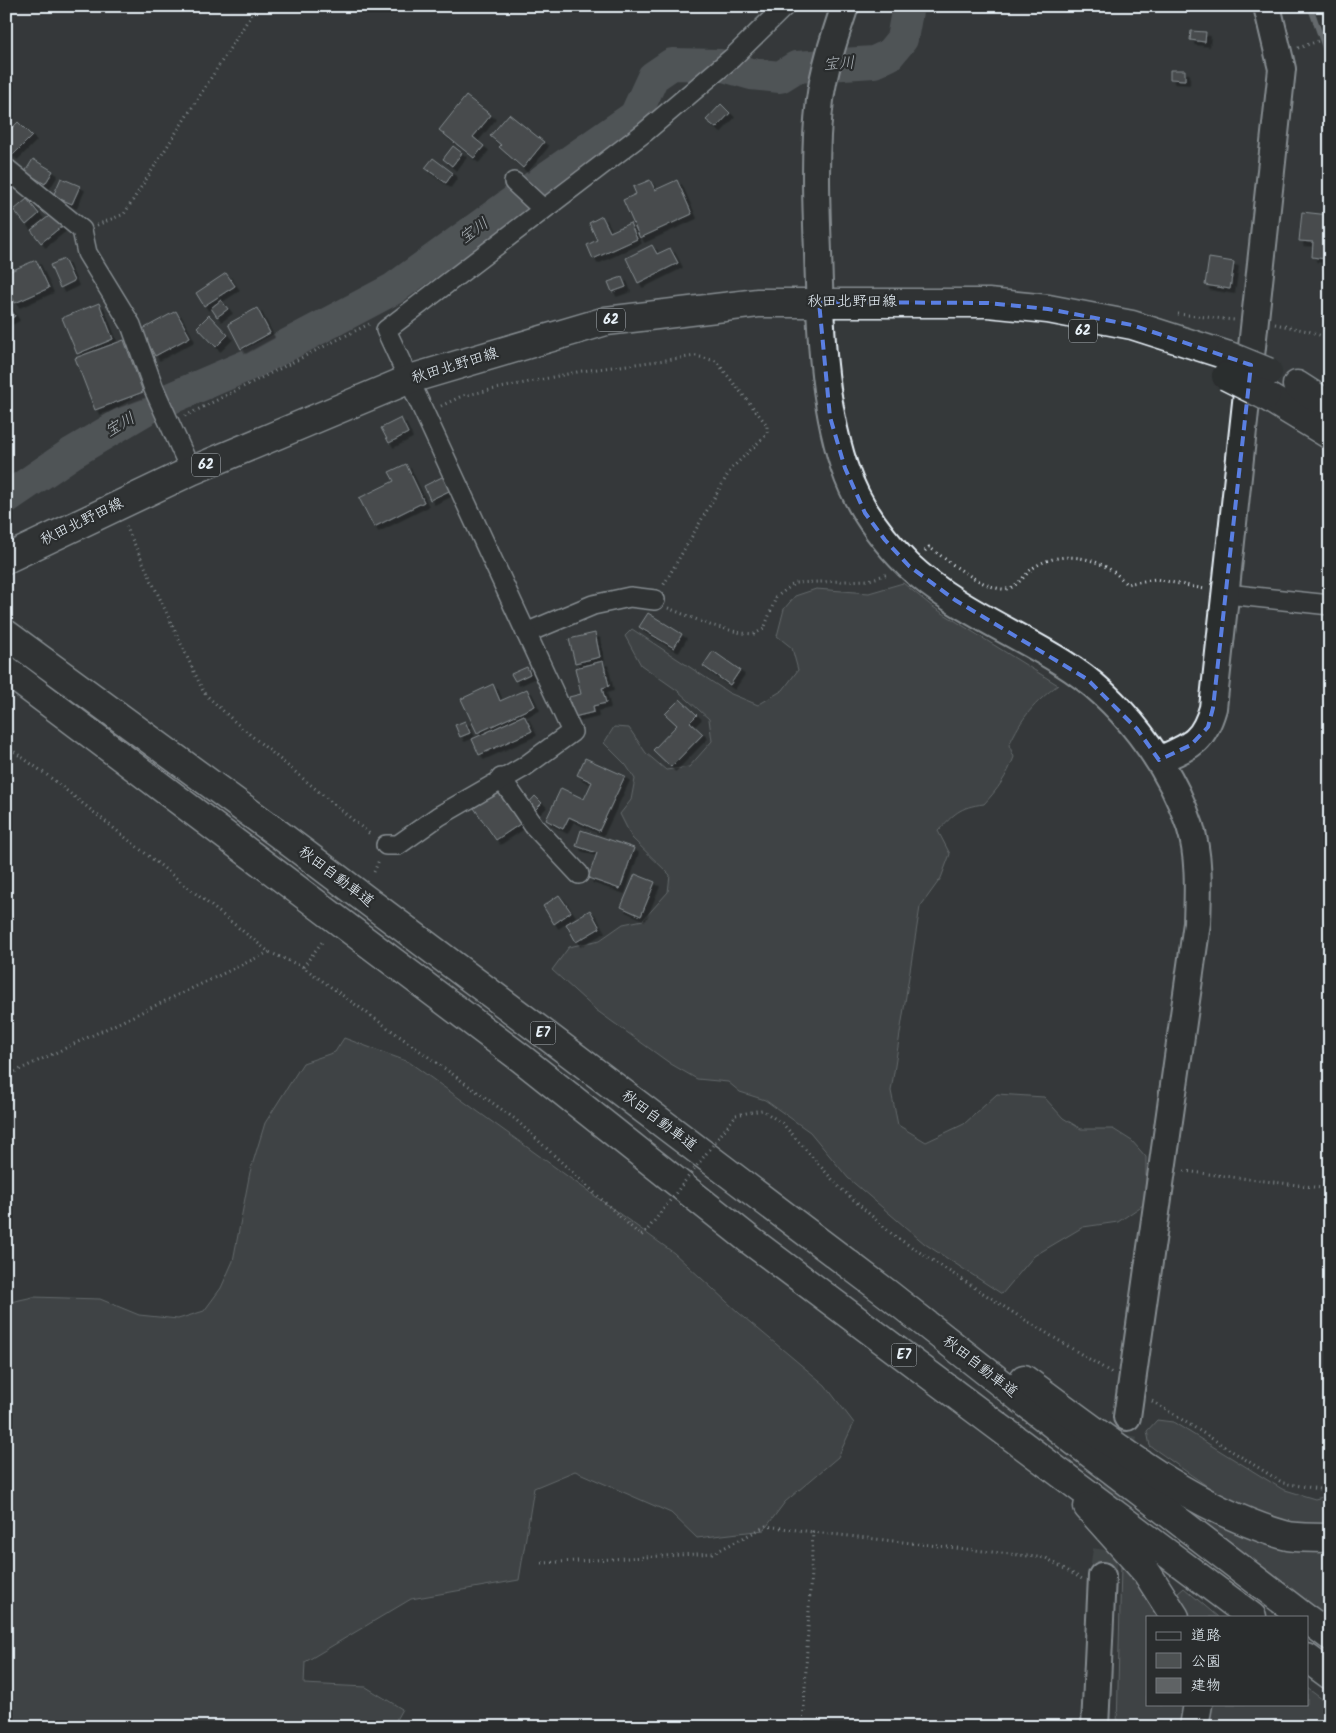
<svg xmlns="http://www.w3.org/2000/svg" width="1336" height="1733" viewBox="0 0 1336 1733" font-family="Kalam,'Klee One',sans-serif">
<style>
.green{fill:#4d5152;stroke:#9aa1a5}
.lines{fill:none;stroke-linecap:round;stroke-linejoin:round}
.stream{stroke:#a0a7ac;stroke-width:5.5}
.river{stroke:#707579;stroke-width:32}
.building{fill:#5f6365;stroke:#e8f1f8;filter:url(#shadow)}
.secondary-tunnel{stroke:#505556;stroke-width:26;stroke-dasharray:26 13;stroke-linecap:butt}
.street-casing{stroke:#e8f1f8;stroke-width:22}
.secondary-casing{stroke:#e8f1f8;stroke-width:30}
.primary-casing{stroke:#e8f1f8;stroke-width:31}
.highway-casing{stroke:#e8f1f8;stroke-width:31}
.path{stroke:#e8f1f8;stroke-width:3;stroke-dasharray:1 4;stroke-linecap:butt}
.street{stroke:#2a2d2e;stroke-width:19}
.secondary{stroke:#2a2d2e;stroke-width:26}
.primary{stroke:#2a2d2e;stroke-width:28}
.highway{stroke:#2a2d2e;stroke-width:28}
.primary-bridge-casing{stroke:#e8f1f8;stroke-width:31;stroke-linecap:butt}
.path-bridge{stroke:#e8f1f8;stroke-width:3;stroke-dasharray:1 4;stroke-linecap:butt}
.primary-bridge{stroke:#2a2d2e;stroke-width:28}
.marked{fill:none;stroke:#5a7fe2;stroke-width:4;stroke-dasharray:10 6;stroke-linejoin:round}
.labels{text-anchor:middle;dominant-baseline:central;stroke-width:4.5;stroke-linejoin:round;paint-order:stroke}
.shield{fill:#2a2d2e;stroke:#afb6bb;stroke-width:1}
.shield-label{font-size:14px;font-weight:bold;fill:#e8f1f8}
.street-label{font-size:15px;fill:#e8f1f8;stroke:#2a2d2e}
.water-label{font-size:16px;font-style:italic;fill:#acb3b8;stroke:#2a2d2e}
</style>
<defs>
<filter id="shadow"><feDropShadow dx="4.5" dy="4.5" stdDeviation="0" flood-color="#0009"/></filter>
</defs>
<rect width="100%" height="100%" fill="#35393a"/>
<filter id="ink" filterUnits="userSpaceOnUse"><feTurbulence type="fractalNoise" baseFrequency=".02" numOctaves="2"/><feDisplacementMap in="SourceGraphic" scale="10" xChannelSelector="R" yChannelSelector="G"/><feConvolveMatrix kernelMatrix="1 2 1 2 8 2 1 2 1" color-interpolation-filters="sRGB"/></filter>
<g filter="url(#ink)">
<!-- green -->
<g class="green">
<path d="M903,583L933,607L1058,685C1034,703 1022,717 1009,745L1014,757C1007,776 998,789 984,804C959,807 954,814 938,831L950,854L941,878L920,907L891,1091L898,1125L926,1142L964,1124L997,1094L1044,1097L1063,1118L1081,1129H1113L1132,1141L1146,1157V1203L1118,1222L1083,1227L1034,1256L1002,1294L925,1244L848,1178L810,1132L765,1100L740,1092L728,1082L697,1079L671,1064L596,1010L552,970L569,947L600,940L623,924L643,920L668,892L670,875L632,838L620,814L631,800L635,779L626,765L604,743L614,727L629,728L646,753L666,770L689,767L712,741L709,719L678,691L641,665L625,636L632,629L729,693L758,705L783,690L798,670L792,648L777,636L784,609L795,596L816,589L869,593Z"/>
<polygon points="344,1038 409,1062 674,1253 739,1313 825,1385 854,1423 838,1457 785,1502 764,1530 697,1538 671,1513 575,1471 534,1488 519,1580 411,1599 305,1662 304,1684 366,1687 402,1709 392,1727 6,1727 6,1303 33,1297 100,1299 139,1315 178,1319 204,1311 221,1288 233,1261 250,1172 265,1123 303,1063 335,1052"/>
<path d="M1157,1420L1173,1422L1282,1489L1315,1499L1330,1495V1526C1310,1527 1283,1526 1265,1518C1223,1501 1187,1471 1150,1446L1147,1431Z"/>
<polygon points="1145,1484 1330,1549 1330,1621"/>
<polygon points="1121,1567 1143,1589 1161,1617 1147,1617 1147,1704 1183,1704 1182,1727 1117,1727"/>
<polygon points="1184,1588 1218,1617 1187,1617 1177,1594"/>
<polygon points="1307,1688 1330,1705 1330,1727 1203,1727 1207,1704 1307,1704"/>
</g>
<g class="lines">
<!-- stream -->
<polyline class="stream" points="1310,6 1326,51 1330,54"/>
<!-- river -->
<polyline class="river" points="6,498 72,453 148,408 255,362 393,289 546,178 635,116 653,77 672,64 720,65 751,74 780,77 796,67 874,62 889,55 902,39 908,6"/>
</g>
<!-- building -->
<g class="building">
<polygon points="1191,31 1206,32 1205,42 1190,40"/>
<polygon points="1170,70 1185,70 1185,80 1170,79"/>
<polygon points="466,96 491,115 473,137 484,146 474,158 439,130"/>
<polygon points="721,104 730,113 716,128 706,120"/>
<polygon points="509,114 544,142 523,168 499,147 501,145 490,136"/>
<polygon points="18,122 32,136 13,155 6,149 6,134"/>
<polygon points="453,146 462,153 452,166 443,159"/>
<polygon points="433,158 453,173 446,183 425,168"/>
<polygon points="33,159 53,171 45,184 25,172"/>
<polygon points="61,178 80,186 72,204 53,196"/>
<polygon points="650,180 655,190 677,180 692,214 640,238 623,200 636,194 633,187"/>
<polygon points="27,199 39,214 26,225 14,210"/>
<polygon points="1302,212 1329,215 1325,259 1312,257 1313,242 1299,241"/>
<polygon points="53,213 62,226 41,243 31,230"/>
<polygon points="602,216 610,232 630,223 637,239 593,259 587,245 597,240 589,223"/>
<polygon points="652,245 657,254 670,248 678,263 638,283 626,258"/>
<polygon points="1209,258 1234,262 1230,289 1205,285"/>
<polygon points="64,259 74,281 60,288 50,265"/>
<polygon points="36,260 49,288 15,303 6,284 6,273"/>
<polygon points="226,273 235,286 204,306 196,293"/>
<polygon points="622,277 626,287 612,292 608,282"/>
<polygon points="221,300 228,309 217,317 211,308"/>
<polygon points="6,302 15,316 6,321"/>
<polygon points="99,303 113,339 77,354 62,318"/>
<polygon points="257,308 270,333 241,349 228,324"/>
<polygon points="176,311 190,337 155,356 141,330"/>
<polygon points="209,315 228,335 216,347 197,327"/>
<polygon points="124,340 143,392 95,410 75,358"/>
<polygon points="401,418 408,433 389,443 381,428"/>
<polygon points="406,464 424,502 374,527 359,498 394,481 389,472"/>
<polygon points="446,475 453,489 430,500 424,486"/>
<polygon points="648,613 682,634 674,648 639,627"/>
<polygon points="595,633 600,657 575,663 569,639"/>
<polygon points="713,651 740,670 730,685 703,666"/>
<polygon points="603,661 609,686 602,688 606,703 593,706 594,712 574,717 569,697 581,694 575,668"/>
<polygon points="527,667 530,674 515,681 511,674"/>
<polygon points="493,684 500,701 527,689 535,706 477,733 461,699"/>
<polygon points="680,699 697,715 690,722 703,734 671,767 653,750 677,725 665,714"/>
<polygon points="524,715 532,731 479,755 472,739"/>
<polygon points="465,721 470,733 460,737 455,725"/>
<polygon points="585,758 625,776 599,831 569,817 563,829 546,820 561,788 584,799 592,782 577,775"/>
<polygon points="498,792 520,824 496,840 474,808"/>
<polygon points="535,796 542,803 532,813 525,807"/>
<polygon points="581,830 634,848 620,889 588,878 597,853 576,846"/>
<polygon points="635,874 655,882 641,916 621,907"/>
<polygon points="559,895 571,912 554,924 543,906"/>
<polygon points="590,910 600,928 576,942 566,924"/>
</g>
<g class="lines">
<!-- secondary-tunnel -->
<polyline class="secondary-tunnel" points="1102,1576 1127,1417"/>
<defs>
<g id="street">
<polyline points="6,168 82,230 87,253 131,325 154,389 191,471"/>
<polyline points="514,182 543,209"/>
<polyline points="1227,594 1330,605"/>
<polyline points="526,633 593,605 630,597 655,600"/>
<polyline points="501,778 534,826 579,874"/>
<polyline points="386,845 398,845 439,816 524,767 572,732 386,330 645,132 732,58 785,6"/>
</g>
<g id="secondary">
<path d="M845,6C835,36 824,68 820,100C814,150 816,202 818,252C820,323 822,398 844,466C856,503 880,537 908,565C952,607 1012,631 1063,663C1120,698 1169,763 1190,826C1200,857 1198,892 1197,923L1127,1417"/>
<path d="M1159,760C1190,746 1203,743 1213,708L1282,69L1267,6"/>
<polyline points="1095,1727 1102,1576"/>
</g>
<g id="primary">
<polyline points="1266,396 1330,435"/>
<polyline points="6,559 191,471 410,379 606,321 758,303 988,303 1048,309 1132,325 1229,356"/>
</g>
<g id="highway">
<polyline points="1297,385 1330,406"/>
<polyline points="6,634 276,832 542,1032 888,1294 1073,1440 1304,1617"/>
<polyline points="6,670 522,1059 751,1241 1252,1617"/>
<path d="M1024,1379C1104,1437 1187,1507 1284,1535C1298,1539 1315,1537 1330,1538"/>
<polyline points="1088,1507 1147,1573 1175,1617"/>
<polyline points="1307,1619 1330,1636"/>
<polyline points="1307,1658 1330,1675"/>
<polyline points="1194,1727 1198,1704"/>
</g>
</defs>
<!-- street casing -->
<use href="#street" class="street-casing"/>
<!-- secondary casing -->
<use href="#secondary" class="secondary-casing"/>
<!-- primary casing -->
<use href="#primary" class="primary-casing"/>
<!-- highway casing -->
<use href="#highway" class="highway-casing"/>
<!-- path -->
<g class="path">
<polyline points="1298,48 1330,37"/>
<polyline points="97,225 124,214 257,6"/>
<polyline points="1178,314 1234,320"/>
<polyline points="1275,324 1308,331 1330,339"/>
<polyline points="441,406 462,396 582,371 696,356 716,361 767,425 767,434 731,469 663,586"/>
<polyline points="185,416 369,324"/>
<polyline points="126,526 204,693 235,722 371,835"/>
<path d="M925,551L929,547C948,561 979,586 1002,589C1015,591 1024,575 1033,568C1061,548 1105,557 1126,584L1156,579L1204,589"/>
<polyline points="668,608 710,625 741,633 754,634 764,629 776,597 795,583 869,580 888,574"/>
<polyline points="6,746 47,775 269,952 303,967 515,1119 641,1236 648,1229"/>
<polyline points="374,872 379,860"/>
<polyline points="303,967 322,942"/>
<polyline points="6,1076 269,952"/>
<polyline points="736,1115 762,1110 783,1124 838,1186 893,1235 1017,1315 1112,1373"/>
<polyline points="1184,1171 1330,1189"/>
<polyline points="1152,1401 1283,1483 1319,1489 1330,1487"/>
<polyline points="542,1563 714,1553 766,1526 813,1532"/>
<polyline points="803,1727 813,1532 1046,1558 1082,1579"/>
</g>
<!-- street -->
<use href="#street" class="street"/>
<!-- secondary -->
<use href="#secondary" class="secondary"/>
<!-- primary -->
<use href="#primary" class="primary"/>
<!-- highway -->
<use href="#highway" class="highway"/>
<defs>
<g id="primary-bridge">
<polyline points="1229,356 1268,372"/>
<polyline points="1226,376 1266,396"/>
</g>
</defs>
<!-- primary-bridge casing -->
<use href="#primary-bridge" class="primary-bridge-casing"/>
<!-- path-bridge -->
<polyline class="path-bridge" points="648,1229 736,1115"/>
<!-- primary-bridge -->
<use href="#primary-bridge" class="primary-bridge"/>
</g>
</g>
<!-- marked area -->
<path d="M0 0H1336V1733H0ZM819,302L988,303L1048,309L1132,325L1251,365L1213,708L1208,727L1191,745L1159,760L1137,729L1087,679L955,600L909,566L885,540L865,513L845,468L830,417Z" fill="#35393a" fill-opacity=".55" fill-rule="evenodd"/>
<path class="marked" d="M819,302L988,303L1048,309L1132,325L1251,365L1213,708L1208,727L1191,745L1159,760L1137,729L1087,679L955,600L909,566L885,540L865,513L845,468L830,417Z"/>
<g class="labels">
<!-- shield labels -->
<g class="shield">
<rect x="597" y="308.5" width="28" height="23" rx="4"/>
<rect x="1069" y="319.5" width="28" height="23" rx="4"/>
<rect x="192" y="453.5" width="28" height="23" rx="4"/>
<rect x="530.5" y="1021.5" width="25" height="23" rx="4"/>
<rect x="891.5" y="1343.5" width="25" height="23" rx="4"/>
</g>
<g class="shield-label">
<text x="611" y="320">62</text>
<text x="1083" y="331">62</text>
<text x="206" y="465">62</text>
<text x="543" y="1033">E7</text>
<text x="904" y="1355">E7</text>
</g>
<!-- street labels -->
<g class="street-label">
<text x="852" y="302">秋田北野田線</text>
<text transform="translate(455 366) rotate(-17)">秋田北野田線</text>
<text transform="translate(82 522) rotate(-26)">秋田北野田線</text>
<text transform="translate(336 877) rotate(37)">秋田自動車道</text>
<text transform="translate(659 1121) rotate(37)">秋田自動車道</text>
<text transform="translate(980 1367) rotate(38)">秋田自動車道</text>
</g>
<!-- water labels -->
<g class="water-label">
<text transform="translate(839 64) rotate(-4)">宝川</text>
<text transform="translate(474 231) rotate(-36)">宝川</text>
<text transform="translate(120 425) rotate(-30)">宝川</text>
</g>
</g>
<!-- margin -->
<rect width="1336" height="1733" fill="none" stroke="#2a2d2e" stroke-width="25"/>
<rect x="12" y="12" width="1311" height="1708" fill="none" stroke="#e8f1f8" stroke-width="2" filter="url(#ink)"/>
<!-- legend -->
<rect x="1146" y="1616" width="162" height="90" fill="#2a2d2e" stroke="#767b7f"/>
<rect x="1156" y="1632" width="25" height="8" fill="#2a2d2e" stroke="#767b7f"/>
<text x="1191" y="1640" font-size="15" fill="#e8f1f8">道路</text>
<rect x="1156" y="1653" width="25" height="15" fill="#4d5152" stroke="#767b7f"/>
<text x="1191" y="1666" font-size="15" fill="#e8f1f8">公園</text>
<rect x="1156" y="1678" width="25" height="15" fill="#5f6365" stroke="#767b7f"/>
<text x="1191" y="1690" font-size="15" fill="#e8f1f8">建物</text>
</svg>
